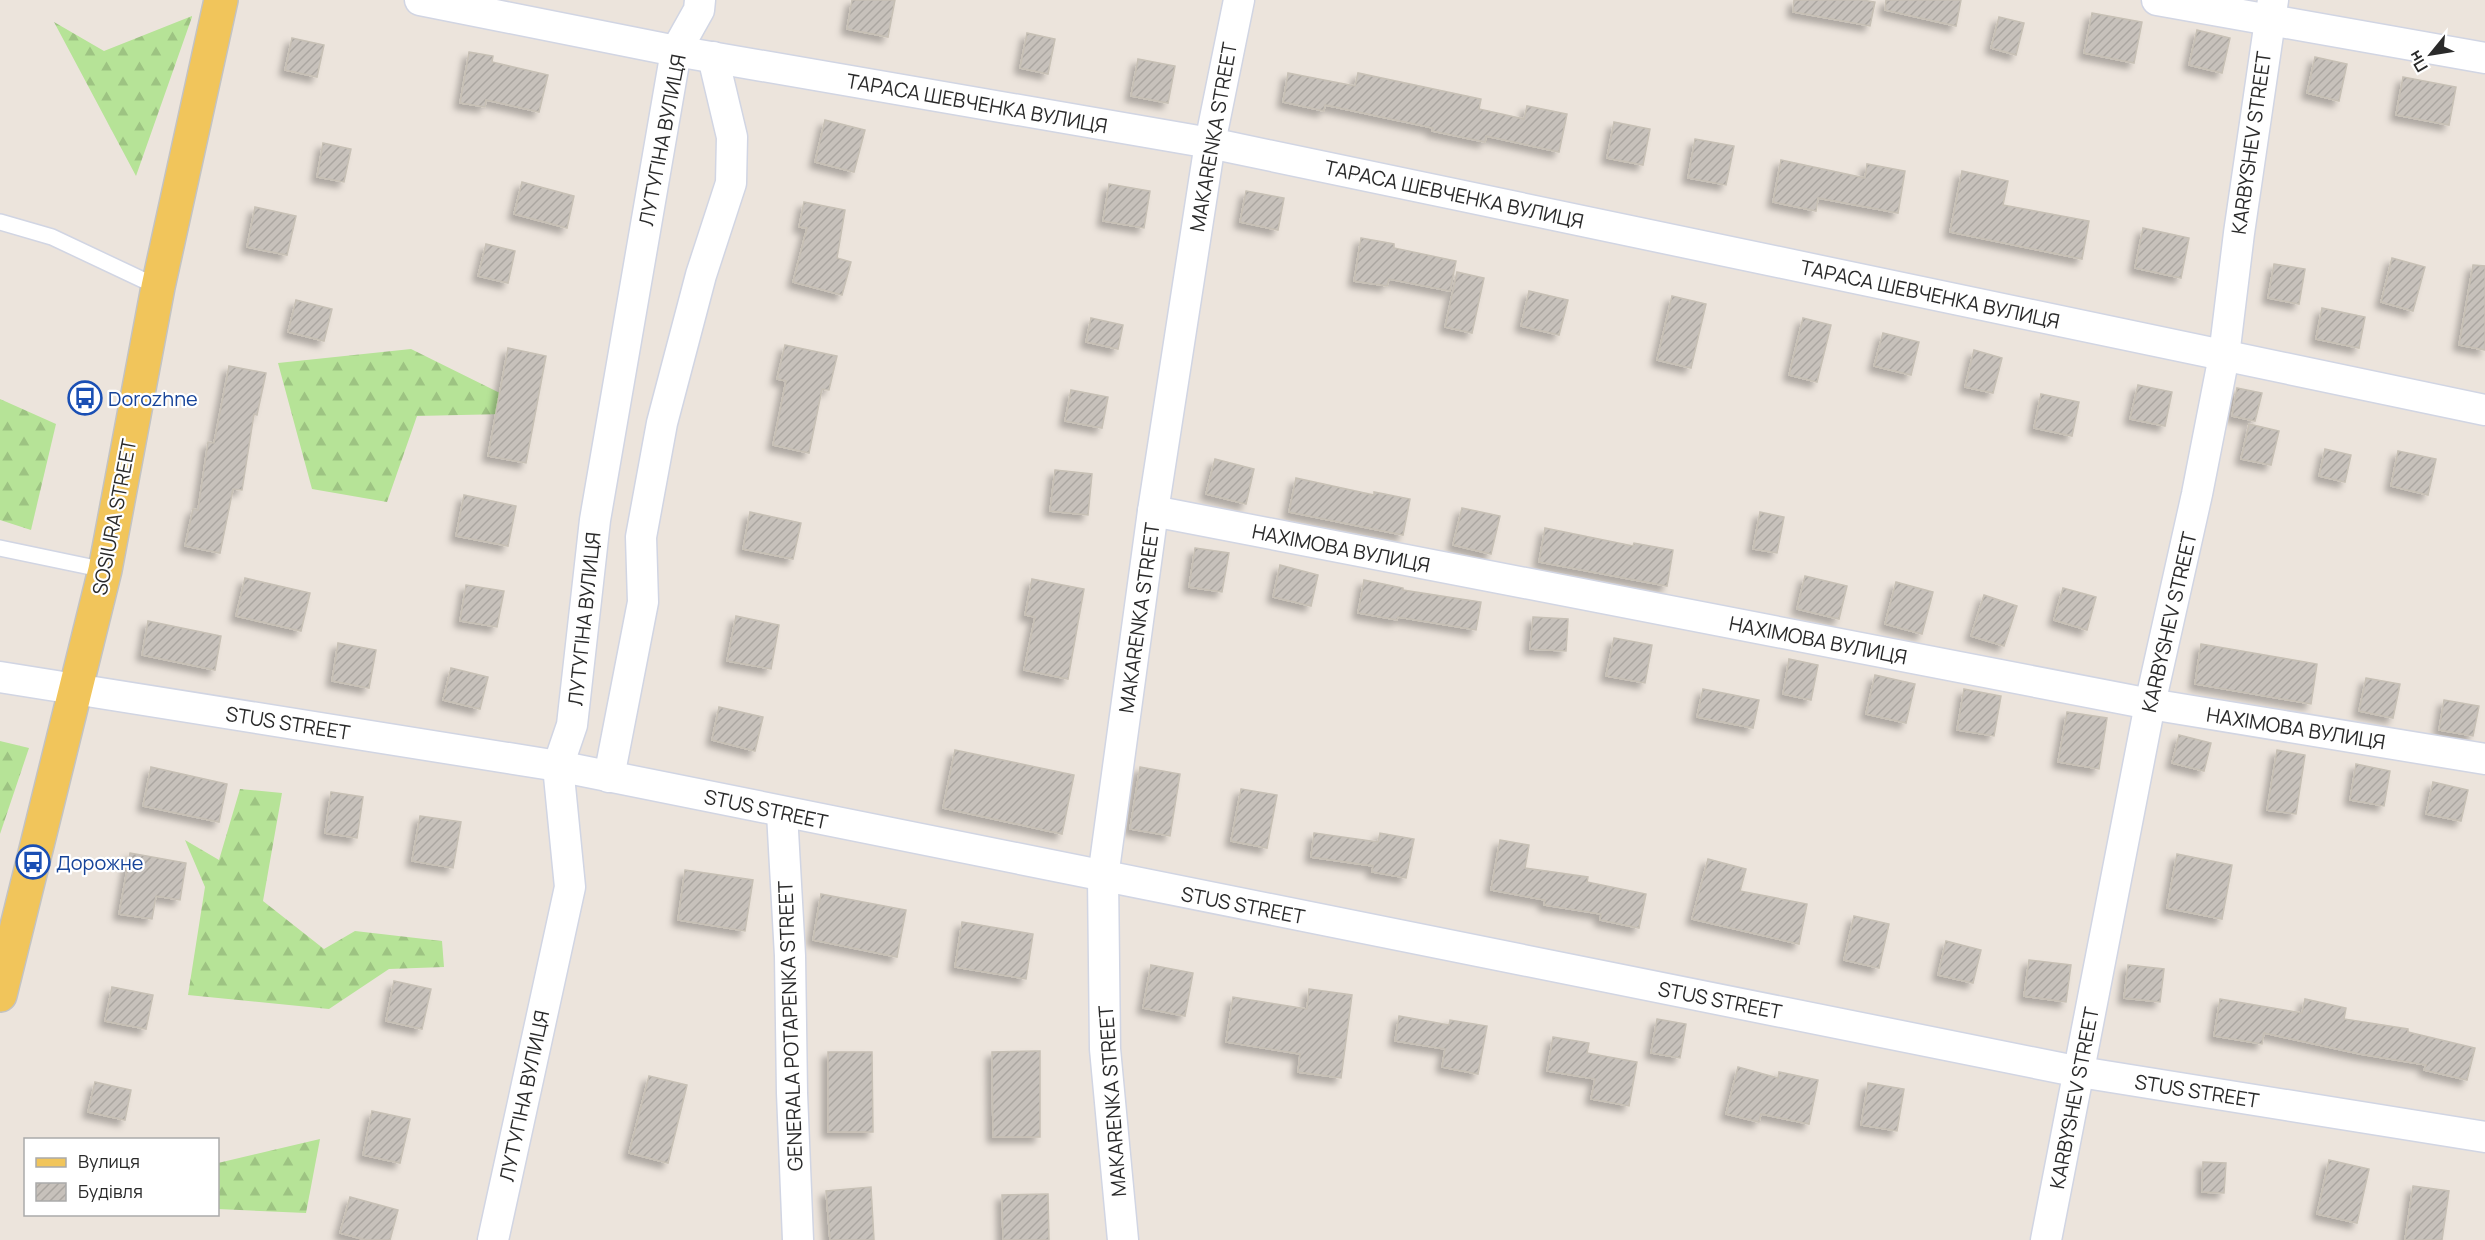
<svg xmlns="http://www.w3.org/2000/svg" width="2485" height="1240" viewBox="0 0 2485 1240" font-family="Manrope,sans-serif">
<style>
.forest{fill:url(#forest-firs)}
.building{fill:url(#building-hatch);stroke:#c7c0b5;stroke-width:1.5;filter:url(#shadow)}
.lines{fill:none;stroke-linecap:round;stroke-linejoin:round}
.service-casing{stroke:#d1d5e3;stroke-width:18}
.minor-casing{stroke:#d1d5e3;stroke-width:33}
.primary-casing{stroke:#c3c3c3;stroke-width:36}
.service{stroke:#fff;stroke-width:15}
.minor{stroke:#fff;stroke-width:30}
.primary{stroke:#f1c55b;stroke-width:33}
.labels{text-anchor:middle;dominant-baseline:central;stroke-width:4.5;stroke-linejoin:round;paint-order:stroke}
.street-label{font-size:20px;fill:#2a2a2a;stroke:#fff}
.transit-label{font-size:20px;fill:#164399;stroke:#fff;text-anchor:start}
</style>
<defs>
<pattern id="forest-firs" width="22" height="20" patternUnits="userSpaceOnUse" patternTransform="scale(1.5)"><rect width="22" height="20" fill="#b6e397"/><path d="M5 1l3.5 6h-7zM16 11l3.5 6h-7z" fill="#9dc382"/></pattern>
<pattern id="building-hatch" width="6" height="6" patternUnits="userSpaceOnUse" patternTransform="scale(1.5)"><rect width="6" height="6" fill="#c7c1bb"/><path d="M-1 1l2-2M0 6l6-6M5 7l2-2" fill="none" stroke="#aba6a1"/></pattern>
<filter id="shadow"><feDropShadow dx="-5.5" dy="5.5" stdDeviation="3" flood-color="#0004"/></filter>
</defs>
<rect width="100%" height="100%" fill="#ece4dc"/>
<!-- forest -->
<g class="forest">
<polygon points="192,16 192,17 136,176 54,22 104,51"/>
<polygon points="411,349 512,399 505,414 417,416 387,502 312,489 278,363"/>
<polygon points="0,399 56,424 31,530 0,520"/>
<polygon points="0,741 29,748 0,834"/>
<polygon points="240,789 282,793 263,901 324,949 355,931 442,941 444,967 389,969 329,1009 188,995 205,887 185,840 219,860"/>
<polygon points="320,1139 306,1213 218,1209 218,1163"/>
</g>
<!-- building -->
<g class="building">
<polygon points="852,0 895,0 888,37 847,29"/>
<polygon points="1794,0 1862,0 1875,2 1870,26 1793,12"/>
<polygon points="1886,0 1961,0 1956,26 1885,10"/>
<polygon points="2092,13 2142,22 2134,63 2084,53"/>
<polygon points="1999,17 2024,23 2016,55 1991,48"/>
<polygon points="2197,30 2230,38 2222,73 2189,65"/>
<polygon points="1027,33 1055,39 1048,74 1020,68"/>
<polygon points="292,38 324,45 317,77 285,70"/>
<polygon points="469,52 493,56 492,62 548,75 539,112 486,100 485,107 460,103"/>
<polygon points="2315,57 2347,64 2339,101 2307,93"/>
<polygon points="1138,59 1175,66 1168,103 1131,96"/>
<polygon points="1288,73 1355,86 1358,73 1481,99 1479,109 1524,119 1527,106 1567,114 1559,152 1486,136 1485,142 1432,131 1433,128 1325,105 1324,111 1283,102"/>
<polygon points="2403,77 2456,87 2449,125 2396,115"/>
<polygon points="825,120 865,130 854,172 815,162"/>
<polygon points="1614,122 1650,129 1643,165 1607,158"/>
<polygon points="1695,139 1734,146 1726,185 1688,178"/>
<polygon points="323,143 351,149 344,182 317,177"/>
<polygon points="1781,160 1865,178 1867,164 1905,171 1898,213 1818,198 1816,211 1773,202"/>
<polygon points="1962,171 2008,181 2003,205 2089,221 2082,259 1950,232"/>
<polygon points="522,182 574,196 567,228 514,214"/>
<polygon points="1109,184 1150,191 1144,228 1103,221"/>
<polygon points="1246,191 1284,198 1278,230 1240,222"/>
<polygon points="804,202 845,210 837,258 851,262 842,295 793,282 807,228 799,227"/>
<polygon points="255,207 296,216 287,255 247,247"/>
<polygon points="2143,228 2189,238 2181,278 2135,268"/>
<polygon points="1361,238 1394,244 1394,248 1456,261 1450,291 1389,279 1387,286 1354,281"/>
<polygon points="486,244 515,251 508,283 478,276"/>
<polygon points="2392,258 2425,267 2413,311 2381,302"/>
<polygon points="2274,264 2305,269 2299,304 2268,298"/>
<polygon points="2473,265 2485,266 2485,350 2459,345"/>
<polygon points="1457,272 1484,278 1472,333 1445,327"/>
<polygon points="1529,291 1568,300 1559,335 1521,326"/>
<polygon points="1672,296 1706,304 1691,368 1657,360"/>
<polygon points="296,300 332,309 324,341 288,332"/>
<polygon points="2322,308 2365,317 2359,348 2316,339"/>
<polygon points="1091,318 1123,325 1118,349 1086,342"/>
<polygon points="1803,318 1831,325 1817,382 1789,375"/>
<polygon points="1883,333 1919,342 1911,375 1874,366"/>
<polygon points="785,345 837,356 829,390 822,389 809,453 773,445 786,381 777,379"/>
<polygon points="508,348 546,356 526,463 488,456"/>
<polygon points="1974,350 2002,358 1993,393 1965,387"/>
<polygon points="229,366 266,373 257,415 254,414 242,490 233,489 220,553 185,546 193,509 198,510 208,442 214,443"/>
<polygon points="2138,385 2172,392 2165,426 2130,419"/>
<polygon points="2237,388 2262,393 2255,421 2232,416"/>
<polygon points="1071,390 1108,397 1102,428 1065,421"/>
<polygon points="2041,394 2079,402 2072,436 2034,428"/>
<polygon points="2249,424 2279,431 2271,465 2241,459"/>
<polygon points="2325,449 2351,455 2345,482 2319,476"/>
<polygon points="2398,451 2436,459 2428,495 2391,486"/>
<polygon points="1215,459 1254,469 1246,504 1206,494"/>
<polygon points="1055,470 1092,474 1088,515 1050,511"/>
<polygon points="1296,478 1374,495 1374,492 1410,499 1403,535 1289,512"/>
<polygon points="464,495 516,506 508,546 456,536"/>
<polygon points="1462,508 1500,516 1491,554 1453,545"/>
<polygon points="750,512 801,523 793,559 743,549"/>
<polygon points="1760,512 1784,517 1777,553 1753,549"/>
<polygon points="1545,528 1633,546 1634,543 1673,550 1667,586 1539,562"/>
<polygon points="1195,548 1229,553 1222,592 1189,587"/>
<polygon points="1280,565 1318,575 1311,606 1273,597"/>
<polygon points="1805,576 1847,586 1839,619 1797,609"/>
<polygon points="245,578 310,593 301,631 236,616"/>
<polygon points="1032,579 1084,589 1068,679 1024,670 1035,617 1025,615"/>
<polygon points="1364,580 1403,588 1403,590 1481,602 1476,630 1398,617 1397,620 1358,613"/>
<polygon points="1896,582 1933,592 1922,634 1885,624"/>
<polygon points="466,585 504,591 497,627 460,621"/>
<polygon points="2063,588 2096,597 2087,630 2054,620"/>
<polygon points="1984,595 2017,606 2004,646 1971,636"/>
<polygon points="736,616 779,625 771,669 727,661"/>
<polygon points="1533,617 1568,619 1566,651 1530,649"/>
<polygon points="148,621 221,636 215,670 142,655"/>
<polygon points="1614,638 1652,645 1645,683 1606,676"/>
<polygon points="338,643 376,650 369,688 332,681"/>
<polygon points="2201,644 2317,664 2311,704 2195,684"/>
<polygon points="1789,659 1818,665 1811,700 1783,694"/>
<polygon points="451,668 488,677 480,709 443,700"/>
<polygon points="1875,675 1915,684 1906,723 1866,714"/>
<polygon points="2366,678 2400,684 2393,718 2359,711"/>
<polygon points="1703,689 1759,700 1753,728 1697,717"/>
<polygon points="1964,689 2001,696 1994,736 1957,730"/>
<polygon points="2444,700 2479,706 2473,736 2439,730"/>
<polygon points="719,707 763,717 755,751 712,740"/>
<polygon points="2067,712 2107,718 2099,769 2058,762"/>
<polygon points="2179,735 2211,743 2204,771 2172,763"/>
<polygon points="955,750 1074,775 1062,834 943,808"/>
<polygon points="2277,750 2305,755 2296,814 2267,810"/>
<polygon points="2356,764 2390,771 2384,806 2350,800"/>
<polygon points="151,767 227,784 219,822 143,806"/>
<polygon points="1140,767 1180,774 1170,836 1130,829"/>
<polygon points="2433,782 2468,790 2461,821 2426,814"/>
<polygon points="1241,789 1277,795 1267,848 1231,841"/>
<polygon points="331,792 363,797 357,838 325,833"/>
<polygon points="420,816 461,822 453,868 412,861"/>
<polygon points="1314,833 1378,842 1380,833 1414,839 1406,878 1372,872 1373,866 1311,857"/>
<polygon points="1500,840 1529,845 1525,868 1588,877 1587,882 1646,894 1639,928 1600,920 1601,914 1544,905 1545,900 1491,890"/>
<polygon points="130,853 186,863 180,900 156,896 152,919 119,914"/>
<polygon points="2177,854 2232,865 2222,919 2167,908"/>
<polygon points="1708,859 1746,869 1740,891 1807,904 1799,944 1692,919"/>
<polygon points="685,870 753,880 745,931 678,920"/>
<polygon points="821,894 906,910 897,957 813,940"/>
<polygon points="1854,916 1889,924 1879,968 1844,960"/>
<polygon points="962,922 1033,934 1026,979 955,967"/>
<polygon points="1946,941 1981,950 1973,983 1938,975"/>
<polygon points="2029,960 2071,965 2066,1002 2024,996"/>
<polygon points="1151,965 1193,973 1185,1016 1143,1008"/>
<polygon points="2128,965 2164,969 2160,1002 2124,998"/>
<polygon points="394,981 431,989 422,1029 386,1021"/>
<polygon points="112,987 153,995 146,1029 105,1021"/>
<polygon points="1309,989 1352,995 1341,1078 1298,1072 1300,1054 1226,1042 1233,997 1307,1009"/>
<polygon points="2220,999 2302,1013 2305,999 2346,1008 2344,1019 2408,1029 2408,1032 2475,1048 2467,1080 2424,1070 2426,1065 2360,1054 2264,1033 2262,1044 2214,1036"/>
<polygon points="1399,1016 1449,1025 1450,1020 1487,1026 1478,1074 1442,1067 1445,1049 1395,1041"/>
<polygon points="1657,1019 1686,1024 1680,1058 1651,1053"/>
<polygon points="1553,1037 1589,1043 1587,1053 1637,1062 1629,1106 1591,1099 1595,1079 1547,1071"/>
<polygon points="1040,1051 1040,1137 993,1137 992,1052"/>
<polygon points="828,1052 872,1052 873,1132 828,1132"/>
<polygon points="1738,1067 1778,1078 1779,1072 1818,1080 1809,1124 1761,1114 1759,1122 1726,1114"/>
<polygon points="649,1076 687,1085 668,1163 629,1153"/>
<polygon points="95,1082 131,1090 125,1120 88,1112"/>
<polygon points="1868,1083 1904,1089 1897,1131 1861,1125"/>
<polygon points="372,1111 410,1119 400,1163 363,1155"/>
<polygon points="2329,1160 2369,1169 2357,1223 2317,1214"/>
<polygon points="2203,1162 2226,1163 2224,1193 2202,1192"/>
<polygon points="2413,1186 2449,1191 2442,1240 2405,1240"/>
<polygon points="871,1187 874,1240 830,1240 826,1191"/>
<polygon points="1048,1194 1049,1240 1003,1240 1002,1195"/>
<polygon points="350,1197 398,1210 390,1240 366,1240 340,1233"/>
</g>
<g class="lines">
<defs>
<g id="service">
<polyline points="0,222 52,237 158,287"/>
<polyline points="0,548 105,570"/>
</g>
<g id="minor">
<polyline points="420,0 676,51 1210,143 2485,410"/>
<polyline points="2157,0 2485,58"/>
<polyline points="1153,511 2150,704 2485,759"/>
<polyline points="0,677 558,766 2080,1072 2485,1137"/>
<polyline points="609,777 643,602 641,537 662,423 701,275 731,183 732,137 713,57"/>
<polyline points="782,813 790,956 792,1093 798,1240"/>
<polyline points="493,1240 570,887 558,766 572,725 595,520 676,51 699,10 700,0"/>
<polyline points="1123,1240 1105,1049 1103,877 1153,511 1210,143 1239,0"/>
<polyline points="2046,1240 2150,704 2197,494 2224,356 2239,233 2273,0"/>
</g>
<polyline id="primary" points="0,995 105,570 158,287 221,0"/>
</defs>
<!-- service casing -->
<use href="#service" class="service-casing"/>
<!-- minor casing -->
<use href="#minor" class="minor-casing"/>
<!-- primary casing -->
<use href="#primary" class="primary-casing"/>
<!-- service -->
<use href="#service" class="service"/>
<!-- minor -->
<use href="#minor" class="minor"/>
<!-- primary -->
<use href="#primary" class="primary"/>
</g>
<!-- icons -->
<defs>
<symbol id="bus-ring" viewBox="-11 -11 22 22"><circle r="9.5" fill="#fff" stroke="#1a4fb4" stroke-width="1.5"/><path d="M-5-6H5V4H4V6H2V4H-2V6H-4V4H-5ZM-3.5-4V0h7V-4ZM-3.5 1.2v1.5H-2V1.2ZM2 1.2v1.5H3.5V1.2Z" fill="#1a4fb4"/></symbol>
</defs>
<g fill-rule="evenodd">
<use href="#bus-ring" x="66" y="379" width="38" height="38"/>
<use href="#bus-ring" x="14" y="843" width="38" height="38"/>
</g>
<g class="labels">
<!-- street labels -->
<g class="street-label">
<text transform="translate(977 103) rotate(10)">ТАРАСА ШЕВЧЕНКА ВУЛИЦЯ</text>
<text transform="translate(1213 137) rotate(-80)">MAKARENKA STREET</text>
<text transform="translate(662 140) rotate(-79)">ЛУТУГІНА ВУЛИЦЯ</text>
<text transform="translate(2251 143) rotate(-82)">KARBYSHEV STREET</text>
<text transform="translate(1454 194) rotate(12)">ТАРАСА ШЕВЧЕНКА ВУЛИЦЯ</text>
<text transform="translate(1930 294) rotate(12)">ТАРАСА ШЕВЧЕНКА ВУЛИЦЯ</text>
<text transform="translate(114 517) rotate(-79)">SOSIURA STREET</text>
<text transform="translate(1341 548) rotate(11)">НАХІМОВА ВУЛИЦЯ</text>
<text transform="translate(1139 618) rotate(-82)">MAKARENKA STREET</text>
<text transform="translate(584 619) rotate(-84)">ЛУТУГІНА ВУЛИЦЯ</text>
<text transform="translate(2169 622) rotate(-77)">KARBYSHEV STREET</text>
<text transform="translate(1818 640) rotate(11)">НАХІМОВА ВУЛИЦЯ</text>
<text transform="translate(288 723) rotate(9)">STUS STREET</text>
<text transform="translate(2296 728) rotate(9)">НАХІМОВА ВУЛИЦЯ</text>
<text transform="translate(766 809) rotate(12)">STUS STREET</text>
<text transform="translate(1243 905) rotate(11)">STUS STREET</text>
<text transform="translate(1720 1000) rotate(11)">STUS STREET</text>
<text transform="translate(790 1026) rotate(-92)">GENERALA POTAPENKA STREET</text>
<text transform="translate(2197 1091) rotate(9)">STUS STREET</text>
<text transform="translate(524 1096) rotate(-78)">ЛУТУГІНА ВУЛИЦЯ</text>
<text transform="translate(2074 1098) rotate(-79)">KARBYSHEV STREET</text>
<text transform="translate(1112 1101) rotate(-94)">MAKARENKA STREET</text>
</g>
<!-- transit labels -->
<g class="transit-label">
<text x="108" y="398">Dorozhne</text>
<text x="56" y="862">Дорожне</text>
</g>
</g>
<!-- legend -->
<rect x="24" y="1138" width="195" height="78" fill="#ffffff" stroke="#aaaaaa" stroke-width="1.5"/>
<rect x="36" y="1158" width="30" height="9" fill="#f1c55b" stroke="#aaaaaa" stroke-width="1.5"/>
<text x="78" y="1168" font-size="18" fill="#2a2a2a">Вулиця</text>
<rect x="36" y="1183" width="30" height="18" fill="url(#building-hatch)" stroke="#aaaaaa" stroke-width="1.5"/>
<text x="78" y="1198" font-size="18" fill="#2a2a2a">Будівля</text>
<!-- north arrow -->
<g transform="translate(2431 54) rotate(240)" stroke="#ffffff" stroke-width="4.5" paint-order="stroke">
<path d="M0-4.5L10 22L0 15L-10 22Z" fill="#2a2a2a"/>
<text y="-9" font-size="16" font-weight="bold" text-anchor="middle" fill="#2a2a2a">Пн</text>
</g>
</svg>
